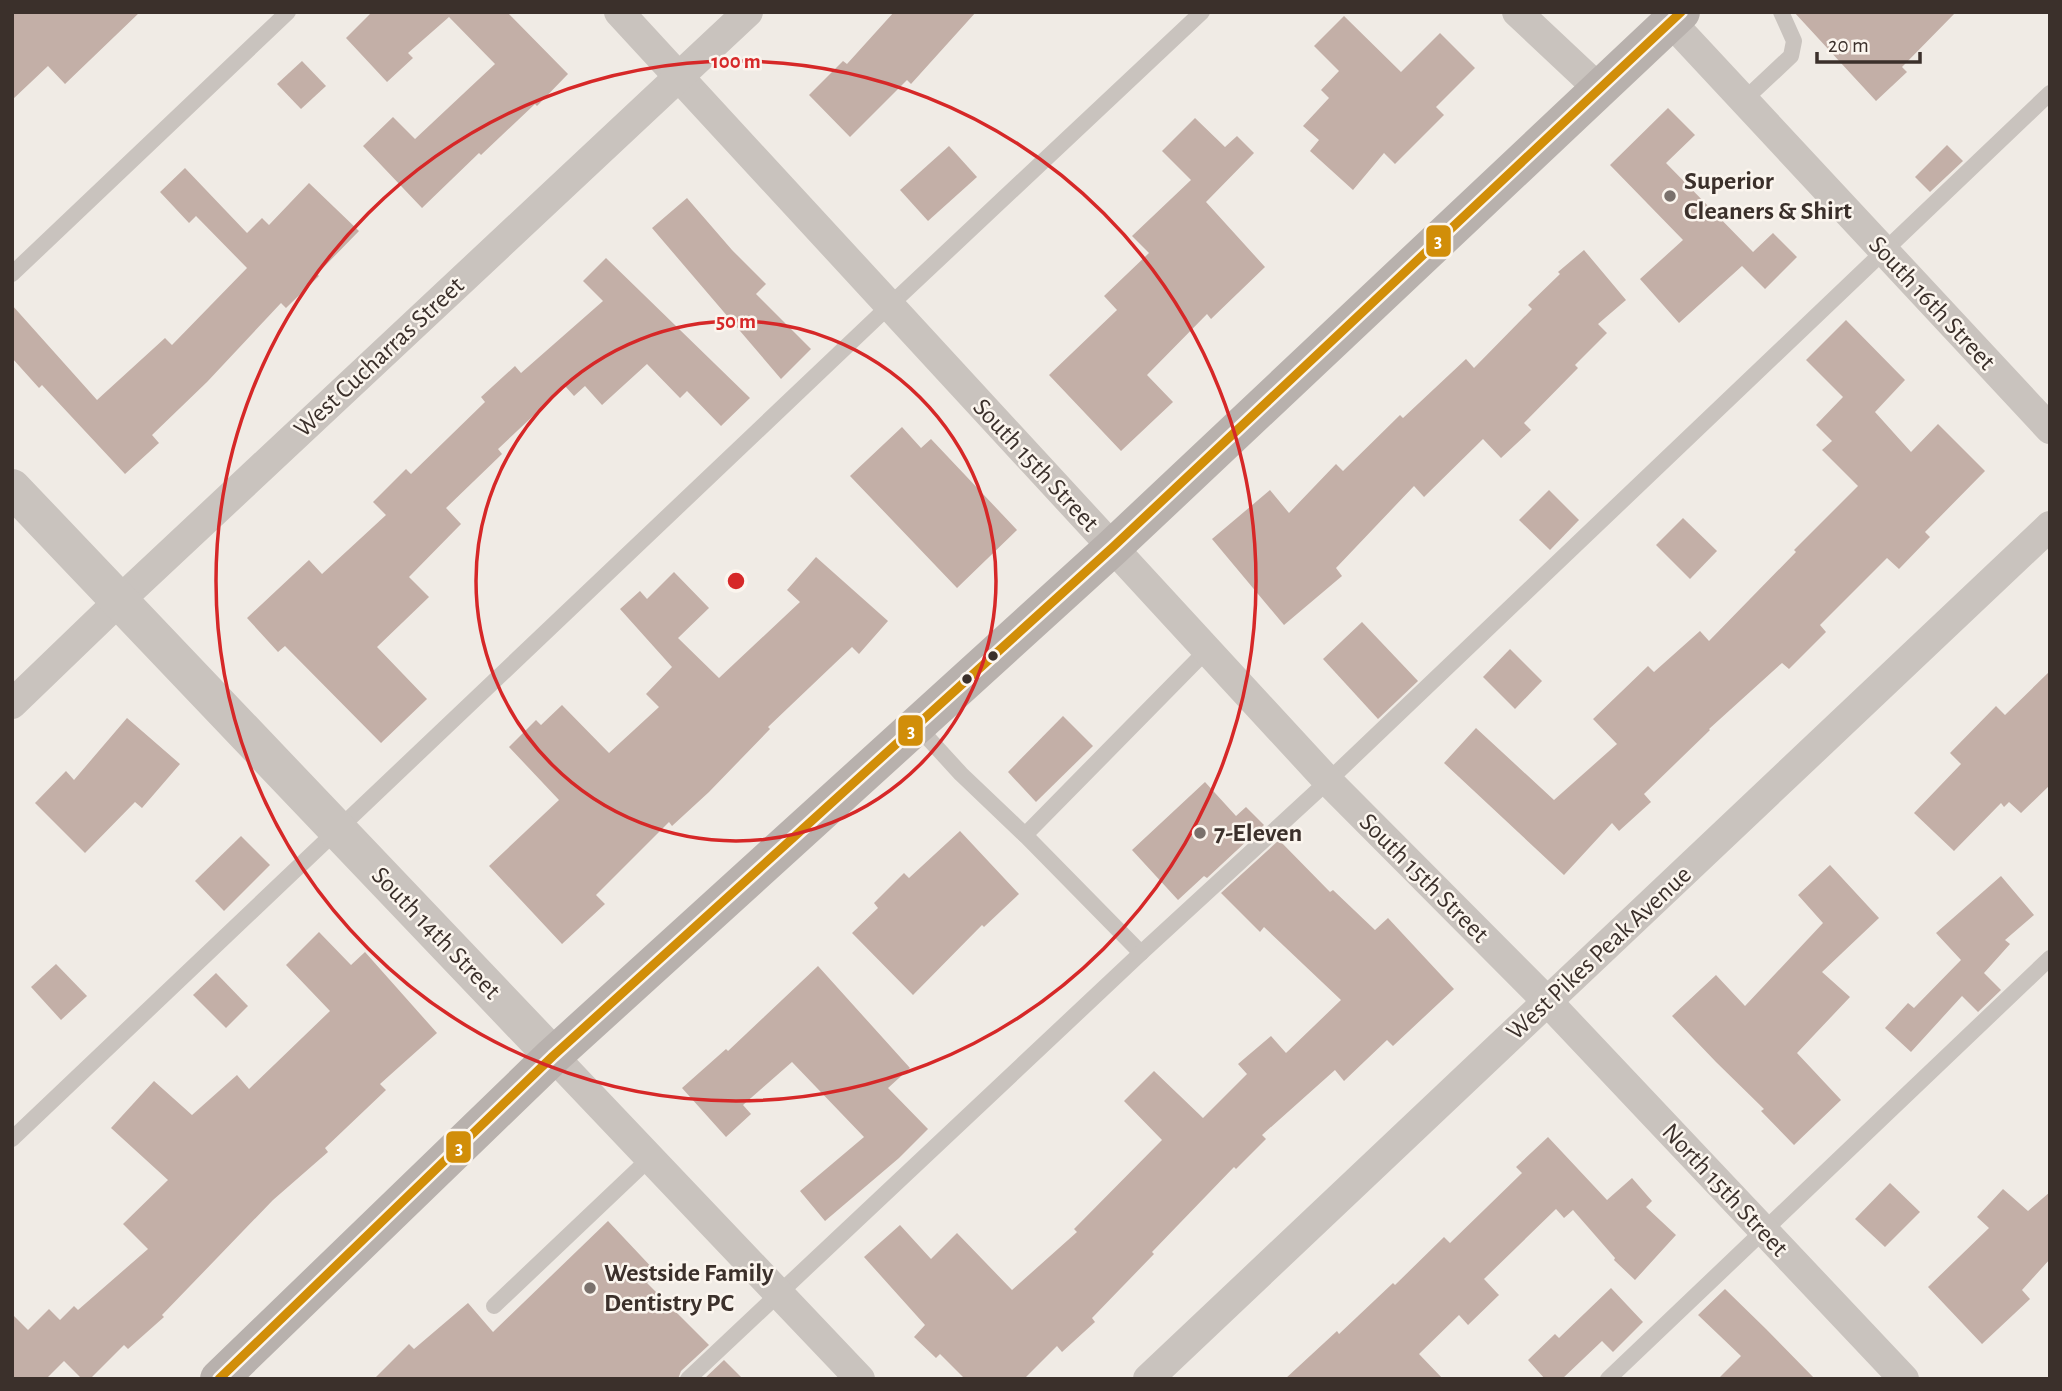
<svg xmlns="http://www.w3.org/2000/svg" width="2062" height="1391" viewBox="0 0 2062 1391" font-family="'Alegreya Sans',sans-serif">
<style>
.building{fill:#c3afa7}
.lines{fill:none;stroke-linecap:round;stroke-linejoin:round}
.service{stroke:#c9c3be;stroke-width:16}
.minor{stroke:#c9c3be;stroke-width:30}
.tertiary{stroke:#c9c3be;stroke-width:38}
.primary{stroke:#b8b1ad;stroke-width:38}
.bus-1-casing{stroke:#fbf5ee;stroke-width:14}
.bus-1{stroke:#d18e09;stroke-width:9}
.ring{fill:none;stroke:#d62828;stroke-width:3.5}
.poi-dot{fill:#7a716c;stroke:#fbf5ee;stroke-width:2.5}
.bus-dot{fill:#3b302b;stroke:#fbf5ee;stroke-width:2.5}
.labels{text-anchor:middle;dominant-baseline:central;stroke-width:5;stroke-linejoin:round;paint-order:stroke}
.poi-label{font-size:26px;font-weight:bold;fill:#3b302b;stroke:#fbf5ee;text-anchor:start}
.street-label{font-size:26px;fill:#3b302b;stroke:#fbf5ee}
.centre{fill:#d62828;stroke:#fbf5ee;stroke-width:3.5}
.ring-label{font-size:21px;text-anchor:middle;font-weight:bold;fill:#d62828;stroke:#fbf5ee;stroke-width:5;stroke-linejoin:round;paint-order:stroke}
.line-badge{stroke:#fbf5ee;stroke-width:2.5}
.badge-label{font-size:19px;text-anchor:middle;font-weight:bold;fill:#fff}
</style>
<rect width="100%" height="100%" fill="#f0ebe5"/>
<!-- building -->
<g class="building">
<polygon points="12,12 140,12 65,84 48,66 12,100"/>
<polygon points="372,12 507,12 568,74 537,106 535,104 481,155 479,153 422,208 363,146 393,117 415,139 495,64 449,17 408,53 413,58 387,82 346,38"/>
<polygon points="894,12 976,12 911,84 907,80 850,137 809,95 843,61 847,64"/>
<polygon points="1794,12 1956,12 1902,67 1907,72 1876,101"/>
<polygon points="1344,16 1401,72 1440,33 1475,68 1436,107 1444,115 1395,164 1384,153 1353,190 1310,151 1319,140 1303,126 1329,98 1321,90 1339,71 1314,46"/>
<polygon points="302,61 326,86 301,109 277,84"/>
<polygon points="1668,108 1695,135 1666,163 1753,252 1773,233 1797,257 1765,289 1742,266 1679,323 1640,279 1683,240 1610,165"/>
<polygon points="1195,118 1225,147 1237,136 1254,153 1206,202 1265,267 1211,319 1207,314 1147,375 1173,402 1121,451 1049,375 1117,310 1104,296 1149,253 1132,236 1191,180 1162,151"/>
<polygon points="1947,145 1963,161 1930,192 1915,177"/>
<polygon points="949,146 977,177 928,221 900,190"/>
<polygon points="185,168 247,233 262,218 269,225 309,183 359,231 317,274 319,276 286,308 281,303 207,382 152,435 159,443 125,474 42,385 39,388 12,358 12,305 97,400 165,338 172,345 247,268 196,216 189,223 160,192"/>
<polygon points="687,198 732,250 766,284 756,294 811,349 781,379 652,228"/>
<polygon points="1584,250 1626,300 1598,324 1607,333 1575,365 1578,368 1524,423 1531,430 1501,458 1483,439 1424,497 1414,486 1336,568 1342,576 1284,625 1212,539 1270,490 1289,513 1336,464 1343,471 1400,415 1403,418 1466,359 1474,368 1532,309 1528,305 1560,274 1558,272"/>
<polygon points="606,258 750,398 721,426 687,391 680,398 647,364 602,405 585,386 574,396 565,386 498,449 502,454 446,508 461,524 409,577 429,597 377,647 427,699 381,743 285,646 278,652 247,618 309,560 322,574 386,515 373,502 406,469 411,474 485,402 481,397 515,366 521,373 603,301 583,281"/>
<polygon points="1846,320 1905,380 1875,412 1911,452 1938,424 1985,471 1925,532 1930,537 1899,569 1887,558 1820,625 1826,632 1789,669 1782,663 1709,729 1710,730 1644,794 1651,802 1619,831 1612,823 1564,875 1444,763 1476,728 1554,800 1617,744 1593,719 1648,666 1654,672 1700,631 1709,641 1796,552 1794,550 1858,486 1822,450 1832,441 1816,425 1843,397 1806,360"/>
<polygon points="902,427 921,448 931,439 1017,530 957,588 850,476"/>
<polygon points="1549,490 1579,520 1550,550 1519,520"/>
<polygon points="1683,518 1717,551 1690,579 1656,545"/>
<polygon points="816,557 888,621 859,654 852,647 768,727 770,729 709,792 672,826 669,822 596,895 605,904 562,944 489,866 559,800 509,747 536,720 541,725 562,705 609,753 659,707 646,694 672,667 620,609 640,591 647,599 674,572 709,608 678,638 719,678 800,602 787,590"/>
<polygon points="1362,622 1418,681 1378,719 1323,659"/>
<polygon points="1510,649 1542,681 1515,709 1483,677"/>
<polygon points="2050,671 2050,785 2021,813 2009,802 2004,807 2001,803 1954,851 1914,813 1961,764 1950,753 1996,706 2005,715"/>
<polygon points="1063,716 1093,746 1036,802 1008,772"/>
<polygon points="127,718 180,764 142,808 135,802 85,853 35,803 66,771 74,780"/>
<polygon points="1205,782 1236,816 1246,807 1264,825 1207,878 1204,876 1178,900 1132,850"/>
<polygon points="960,831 1019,894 984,927 982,925 913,995 852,933 878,908 874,903 904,873 909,878"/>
<polygon points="241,836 270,865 224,911 195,881"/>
<polygon points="1279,840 1330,892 1333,890 1375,930 1388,918 1454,989 1393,1046 1387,1040 1344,1081 1335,1070 1262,1135 1266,1139 1236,1169 1234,1167 1152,1252 1154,1254 1092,1318 1095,1322 1062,1352 1057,1346 1024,1379 965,1379 940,1354 936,1358 914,1337 925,1325 864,1257 900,1225 931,1259 957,1233 1012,1290 1077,1232 1074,1229 1162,1140 1124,1101 1154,1071 1203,1118 1247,1074 1238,1064 1271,1036 1286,1053 1341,1000 1264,927 1260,932 1221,893"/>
<polygon points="1830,865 1879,918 1822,972 1850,997 1797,1053 1841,1100 1794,1145 1761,1111 1764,1109 1716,1062 1672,1016 1716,975 1745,1006 1823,923 1798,895"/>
<polygon points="2001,876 2034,915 2005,940 2010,944 1984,973 2001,990 1978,1012 1962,996 1911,1052 1885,1028 1908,1003 1914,1008 1961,960 1936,933"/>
<polygon points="319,932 351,965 365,952 437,1033 380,1084 386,1090 325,1148 328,1152 273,1200 162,1315 164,1317 128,1349 124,1345 90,1379 82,1379 64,1361 46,1379 12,1379 12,1314 28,1330 49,1309 60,1320 74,1306 78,1310 148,1249 123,1224 168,1180 111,1128 154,1081 192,1115 237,1075 249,1089 330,1011 286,965"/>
<polygon points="56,964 87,996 61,1020 31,987"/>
<polygon points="818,966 910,1068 888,1088 928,1129 899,1158 825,1221 800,1191 864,1137 792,1062 743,1105 751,1114 726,1137 682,1088 726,1049 728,1051"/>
<polygon points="216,973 248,1006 226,1028 193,995"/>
<polygon points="1548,1137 1607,1200 1632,1178 1652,1201 1646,1207 1676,1235 1635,1280 1614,1260 1615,1258 1573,1210 1564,1218 1556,1209 1484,1279 1499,1295 1468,1325 1459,1315 1419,1354 1443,1379 1285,1379 1337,1331 1339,1334 1393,1283 1395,1285 1444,1237 1450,1243 1522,1173 1516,1167"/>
<polygon points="1890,1183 1920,1212 1885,1247 1855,1219"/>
<polygon points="2003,1189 2028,1211 2050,1192 2050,1259 2022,1290 2030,1299 1982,1344 1928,1287 1989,1228 1977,1217"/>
<polygon points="608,1221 657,1273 647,1283 709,1345 681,1371 678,1379 374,1379 409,1344 414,1349 468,1303 493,1332"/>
<polygon points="1611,1288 1643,1322 1613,1352 1602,1341 1562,1379 1545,1379 1528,1360 1555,1334 1559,1338"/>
<polygon points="1725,1289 1766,1329 1815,1379 1718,1379 1741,1356 1698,1315"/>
<polygon points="724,1360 743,1379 704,1379"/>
</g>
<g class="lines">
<!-- service -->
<g class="service">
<polyline points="1744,100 1791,56 1794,41 1781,12"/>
<polyline points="12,274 288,12"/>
<polyline points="917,726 961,774 1025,835 1208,649"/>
<polyline points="1025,835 1141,953"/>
<polyline points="12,1139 889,306 1202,12"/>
<polyline points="494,1306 650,1158"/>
<polyline points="688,1379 1141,953 1328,781 2050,93"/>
<polyline points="1608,1379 2050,958"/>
</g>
<!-- minor -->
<g class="minor">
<polyline points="619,12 1328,781 1547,1001 1904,1379"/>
<polyline points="1517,12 1599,89"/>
<polyline points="1671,22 2050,429"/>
<polyline points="12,704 120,600 748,12"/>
<polyline points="553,1056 860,1379"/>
<polyline points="1148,1379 2050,526"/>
</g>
<!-- tertiary -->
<polyline class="tertiary" points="12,488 553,1056"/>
<!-- primary -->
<polyline class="primary" points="219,1379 553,1056 1113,547 1681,12"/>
<defs>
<polyline id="bus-1" points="219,1379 553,1056 1113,547 1681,12"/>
</defs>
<!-- bus-1 casing -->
<use href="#bus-1" class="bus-1-casing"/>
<!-- bus-1 -->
<use href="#bus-1" class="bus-1"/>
</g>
<!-- distance rings -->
<g class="ring">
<circle cx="736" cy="581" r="260"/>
<circle cx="736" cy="581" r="520"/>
</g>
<!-- markers -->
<g class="poi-dot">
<circle cx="1670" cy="196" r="7"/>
<circle cx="1200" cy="833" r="7"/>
<circle cx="590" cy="1288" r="7"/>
</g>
<g class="bus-dot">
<circle cx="993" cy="656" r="6"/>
<circle cx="967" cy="679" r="6"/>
</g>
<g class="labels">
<!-- poi labels -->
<g class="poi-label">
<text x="1684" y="181">Superior<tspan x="1684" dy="30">Cleaners &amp; Shirt</tspan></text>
<text x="1214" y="833">7-Eleven</text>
<text x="604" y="1273">Westside Family<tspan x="604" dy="30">Dentistry PC</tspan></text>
</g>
<!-- street labels -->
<g class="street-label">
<text transform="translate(1932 303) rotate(47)">South 16th Street</text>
<text transform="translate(379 357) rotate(-43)">West Cucharras Street</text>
<text transform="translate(1036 465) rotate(47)">South 15th Street</text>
<text transform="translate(1424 878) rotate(45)">South 15th Street</text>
<text transform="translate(436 933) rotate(46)">South 14th Street</text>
<text transform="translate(1599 953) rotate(-43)">West Pikes Peak Avenue</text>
<text transform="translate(1725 1190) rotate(47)">North 15th Street</text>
</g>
</g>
<circle cx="736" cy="581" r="10" class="centre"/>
<g class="ring-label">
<text x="736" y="68">100 m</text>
<text x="736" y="328">50 m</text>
</g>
<g class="line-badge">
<rect x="1425" y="224" width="27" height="34" rx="7" fill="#d18e09"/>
<rect x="897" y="714" width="27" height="33" rx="7" fill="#d18e09"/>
<rect x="445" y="1130" width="27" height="34" rx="7" fill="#d18e09"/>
</g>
<g class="badge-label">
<text x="1438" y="247">3</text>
<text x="911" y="737">3</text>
<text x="459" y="1154">3</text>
</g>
<!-- border -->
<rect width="2062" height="1391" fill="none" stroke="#3b302b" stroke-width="28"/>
<!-- scale -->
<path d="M1817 52v10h103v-10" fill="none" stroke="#3b302b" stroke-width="3.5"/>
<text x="1828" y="52" font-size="21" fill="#3b302b" stroke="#fbf5ee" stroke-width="5" paint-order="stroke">20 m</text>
</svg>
